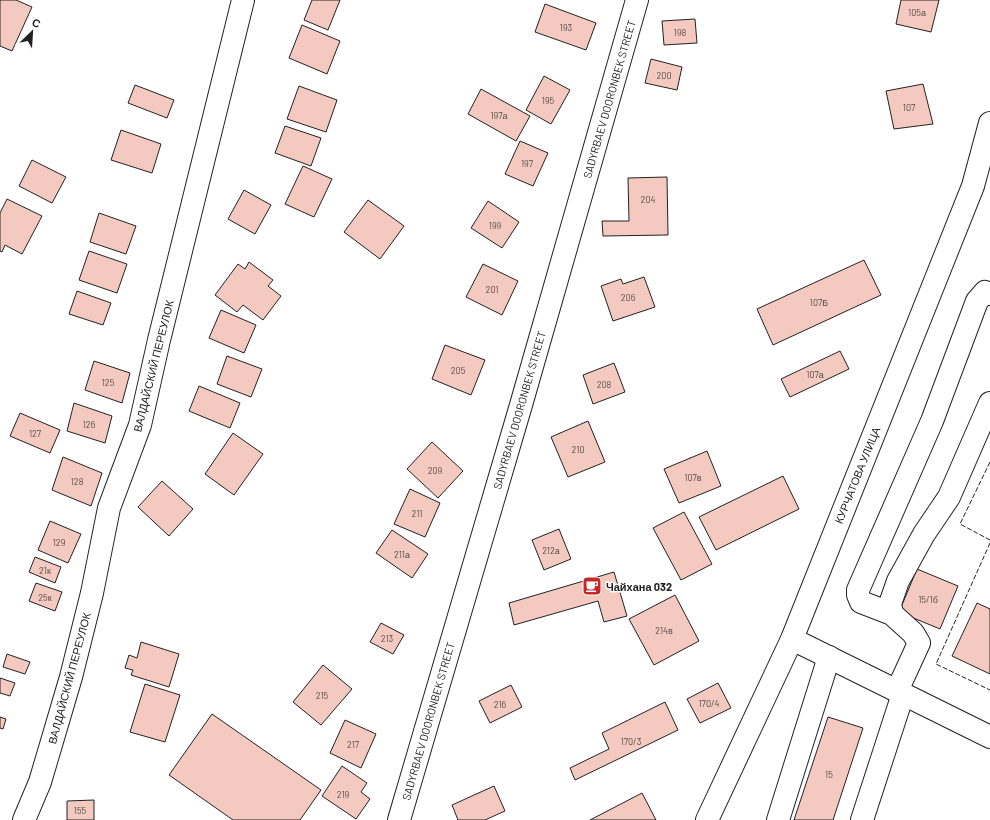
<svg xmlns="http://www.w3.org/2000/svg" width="990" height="820" viewBox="0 0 990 820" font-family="Barlow,sans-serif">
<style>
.building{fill:#f3c9c0;stroke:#222}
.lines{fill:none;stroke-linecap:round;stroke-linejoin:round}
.minor-casing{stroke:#222;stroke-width:24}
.major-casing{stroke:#222;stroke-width:24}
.minor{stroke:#fff;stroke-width:22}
.major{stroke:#fff;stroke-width:22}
.fence{stroke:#222;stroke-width:1;stroke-dasharray:5 2;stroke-linecap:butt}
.labels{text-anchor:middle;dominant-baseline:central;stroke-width:3;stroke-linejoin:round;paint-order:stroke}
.number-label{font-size:9px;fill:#564c4a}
.street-label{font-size:11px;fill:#222;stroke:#fff}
.poi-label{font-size:11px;font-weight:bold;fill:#222;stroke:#fff;text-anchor:start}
</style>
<rect width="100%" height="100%" fill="#fff"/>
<!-- building -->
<g class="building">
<polygon points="0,0 16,0 32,7 12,51 0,46"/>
<polygon points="312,0 340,0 328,30 304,20"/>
<polygon points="901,0 939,0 931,32 896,24"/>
<polygon points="545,4 596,23 586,50 535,32"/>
<polygon points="695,19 697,43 664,45 662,21"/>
<polygon points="302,25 340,41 327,74 289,58"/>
<polygon points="651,59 682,67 677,90 645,83"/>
<polygon points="544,76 570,90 551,124 526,110"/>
<polygon points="923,84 933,124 894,129 886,91"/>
<polygon points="135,85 174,100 167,118 128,103"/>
<polygon points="299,86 337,100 326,132 287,119"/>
<polygon points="481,89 530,116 516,141 468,114"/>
<polygon points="285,126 321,138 311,166 275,153"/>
<polygon points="121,130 161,144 152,173 111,160"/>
<polygon points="520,141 548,153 533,186 505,174"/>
<polygon points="32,160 66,177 52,203 19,186"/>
<polygon points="303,166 332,179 314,217 285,204"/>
<polygon points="667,177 668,235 603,236 602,221 629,221 628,178"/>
<polygon points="244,190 271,205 255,234 228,219"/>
<polygon points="7,199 42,216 22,254 5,245 2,252 0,251 0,213"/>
<polygon points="368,200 404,226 380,259 344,232"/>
<polygon points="488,201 519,222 502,248 471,228"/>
<polygon points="99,213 136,226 126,254 90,242"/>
<polygon points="89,251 127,264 117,293 79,280"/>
<polygon points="864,260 881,295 773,345 757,309"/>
<polygon points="249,262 273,280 268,286 281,296 263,320 243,305 237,312 215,295 238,264 245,269"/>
<polygon points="483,264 518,281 502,315 466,297"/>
<polygon points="644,277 655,307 613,321 601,286 621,279 623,284"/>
<polygon points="77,291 111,303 103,325 69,314"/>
<polygon points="221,310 256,325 244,353 209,338"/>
<polygon points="445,345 485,360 471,395 432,379"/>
<polygon points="840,351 849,369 790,397 781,379"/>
<polygon points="227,356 262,369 251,397 217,384"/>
<polygon points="94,361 130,373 122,403 85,390"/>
<polygon points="614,363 625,392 593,404 583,375"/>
<polygon points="199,386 240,403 230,428 189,411"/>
<polygon points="74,403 112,416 105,443 67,431"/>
<polygon points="20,413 60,430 50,453 10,436"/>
<polygon points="588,421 605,462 568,477 551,437"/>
<polygon points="233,433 263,454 234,495 205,474"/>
<polygon points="432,442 463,471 438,498 407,469"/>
<polygon points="707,451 721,486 679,503 664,469"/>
<polygon points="63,457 102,473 91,506 52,490"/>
<polygon points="783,476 799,509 716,550 699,517"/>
<polygon points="162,481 193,509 169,536 138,507"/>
<polygon points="410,489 440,503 425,537 394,524"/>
<polygon points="684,512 712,564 681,580 653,528"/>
<polygon points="50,521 81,534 68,563 38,550"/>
<polygon points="559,529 571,559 544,570 532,540"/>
<polygon points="392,530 428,554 412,578 376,553"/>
<polygon points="35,557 61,567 55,583 29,572"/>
<polygon points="917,569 958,586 940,629 899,612"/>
<polygon points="614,572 627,616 604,622 598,601 514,625 509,603"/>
<polygon points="36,583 62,592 55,611 29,601"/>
<polygon points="675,595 699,641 654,665 629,619"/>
<polygon points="977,603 990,609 990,674 952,656"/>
<polygon points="381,623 404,635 393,654 370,642"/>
<polygon points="141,642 179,654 169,687 131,675 133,670 125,668 129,655 137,658"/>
<polygon points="7,654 30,662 25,674 3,667"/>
<polygon points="323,665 352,689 321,725 293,702"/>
<polygon points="0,678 15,683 10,696 0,693"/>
<polygon points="718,683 731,708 700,723 687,699"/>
<polygon points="145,684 180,695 165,742 130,732"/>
<polygon points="511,685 522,707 490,723 479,701"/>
<polygon points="665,702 678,730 575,780 570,768 609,749 602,733"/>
<polygon points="212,714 321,790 300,820 233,820 169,775"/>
<polygon points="0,717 6,719 3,729 0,728"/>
<polygon points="828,717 863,728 833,820 794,820"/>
<polygon points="345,720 376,734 361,768 330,753"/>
<polygon points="342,766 367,783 361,792 370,799 356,819 322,796"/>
<polygon points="494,786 505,811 485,820 458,820 452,805"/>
<polygon points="642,793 656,820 590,820"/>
<polygon points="94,800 94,820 67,820 67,801"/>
</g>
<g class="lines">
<defs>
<g id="minor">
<polyline points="892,614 890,604 898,581 924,534 949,497 990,403"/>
<polyline points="792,639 990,737"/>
<polyline points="897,691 919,643 913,633 892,614 861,602 858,595 858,590 932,421 977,301 985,292 990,294"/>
<polyline points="24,820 40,782 71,677 92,593 109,508 140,425 159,340 243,0"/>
<polyline points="707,820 792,639 973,186 990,123"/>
<polyline points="778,820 829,657"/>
<polyline points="862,820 903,694"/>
</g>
<polyline id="major" points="399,820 521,405 637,0"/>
</defs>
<!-- minor casing -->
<use href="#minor" class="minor-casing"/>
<!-- major casing -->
<use href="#major" class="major-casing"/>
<!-- minor -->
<use href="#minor" class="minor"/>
<!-- major -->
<use href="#major" class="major"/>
<!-- fence -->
<g class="fence">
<polyline points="990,462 960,524 990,540"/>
<polyline points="990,543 936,664 990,690"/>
</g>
</g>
<!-- icons -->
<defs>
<symbol id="cafe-square" viewBox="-11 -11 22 22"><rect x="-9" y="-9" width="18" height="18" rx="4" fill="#c62828" stroke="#fff"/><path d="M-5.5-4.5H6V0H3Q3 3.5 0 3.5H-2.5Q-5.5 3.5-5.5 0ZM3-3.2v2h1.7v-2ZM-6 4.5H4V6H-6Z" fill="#fff"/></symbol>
</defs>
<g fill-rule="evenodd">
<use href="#cafe-square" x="581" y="575" width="22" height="22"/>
</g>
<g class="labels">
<!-- number labels -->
<g class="number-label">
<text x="917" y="12">105а</text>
<text x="566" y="27">193</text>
<text x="680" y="32">198</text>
<text x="664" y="75">200</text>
<text x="548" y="100">195</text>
<text x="909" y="107">107</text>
<text x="499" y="115">197а</text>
<text x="527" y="163">197</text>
<text x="648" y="199">204</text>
<text x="495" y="225">199</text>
<text x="492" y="289">201</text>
<text x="628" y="297">206</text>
<text x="819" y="302">107Б</text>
<text x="458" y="370">205</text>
<text x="815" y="374">107а</text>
<text x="108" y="382">125</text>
<text x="604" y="384">208</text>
<text x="89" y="424">126</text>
<text x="35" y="433">127</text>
<text x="578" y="449">210</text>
<text x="435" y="470">209</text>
<text x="693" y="477">107в</text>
<text x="77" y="481">128</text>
<text x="417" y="513">211</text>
<text x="59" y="542">129</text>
<text x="551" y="550">212а</text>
<text x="402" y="554">211а</text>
<text x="45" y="570">21к</text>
<text x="45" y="597">25к</text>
<text x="928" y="599">15/1б</text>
<text x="664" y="630">214в</text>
<text x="387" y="638">213</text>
<text x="322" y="695">215</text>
<text x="709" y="703">170/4</text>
<text x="500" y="704">216</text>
<text x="631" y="741">170/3</text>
<text x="353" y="744">217</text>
<text x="829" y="774">15</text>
<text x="343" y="794">219</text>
<text x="80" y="810">155</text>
</g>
<!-- street labels -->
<g class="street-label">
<text transform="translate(609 99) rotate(-74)">SADYRBAEV DOORONBEK STREET</text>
<text transform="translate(153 366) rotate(-76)">ВАЛДАЙСКИЙ ПЕРЕУЛОК</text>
<text transform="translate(519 410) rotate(-74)">SADYRBAEV DOORONBEK STREET</text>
<text transform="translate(857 475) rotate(-68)">КУРЧАТОВА УЛИЦА</text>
<text transform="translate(69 678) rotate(-75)">ВАЛДАЙСКИЙ ПЕРЕУЛОК</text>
<text transform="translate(428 721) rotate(-74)">SADYRBAEV DOORONBEK STREET</text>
</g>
<!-- poi labels -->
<g class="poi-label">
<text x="606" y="586">Чайхана 032</text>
</g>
</g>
<!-- north arrow -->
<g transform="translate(32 32) rotate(25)" stroke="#ffffff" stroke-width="3" paint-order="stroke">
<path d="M0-3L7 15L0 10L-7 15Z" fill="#222222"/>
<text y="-6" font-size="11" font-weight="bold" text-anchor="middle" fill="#222222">С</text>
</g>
</svg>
